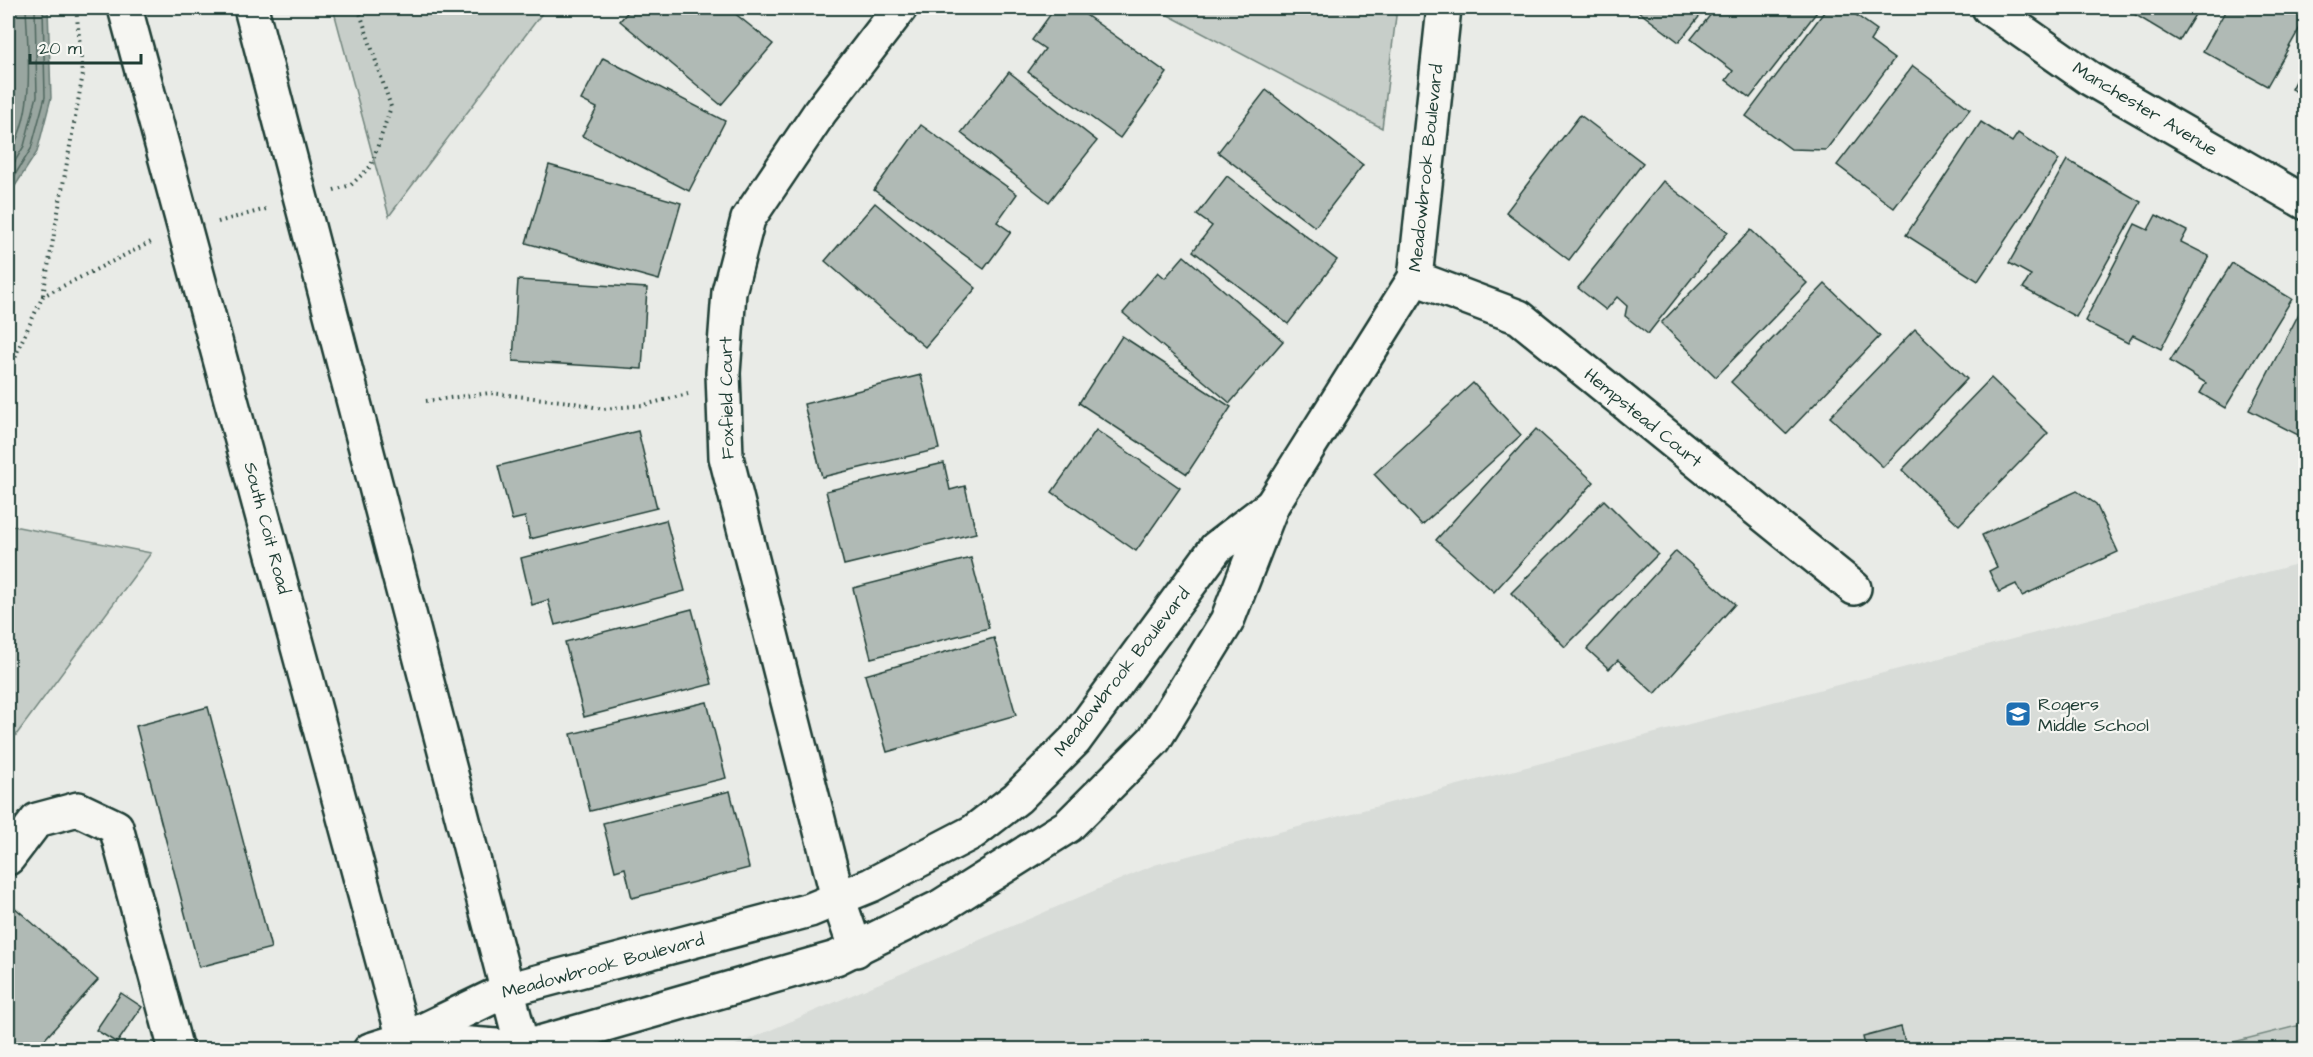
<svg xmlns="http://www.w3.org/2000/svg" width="2313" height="1057" viewBox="0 0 2313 1057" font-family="'Architects Daughter',sans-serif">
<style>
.built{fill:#d8dcd8}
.green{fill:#c7cec9;stroke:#73867e;stroke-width:1.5}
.water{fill:#99a6a0;stroke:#687c75;stroke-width:1.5}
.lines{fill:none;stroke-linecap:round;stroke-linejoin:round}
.shore{stroke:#50675f;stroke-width:1.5}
.building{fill:#b0bab5;stroke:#1f3d34;stroke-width:1.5}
.street-casing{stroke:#1f3d34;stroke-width:38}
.secondary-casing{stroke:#1f3d34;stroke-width:38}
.path{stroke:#1f3d34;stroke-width:4;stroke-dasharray:1.5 4.5;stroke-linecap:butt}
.street{stroke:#f6f6f2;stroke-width:33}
.secondary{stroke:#f6f6f2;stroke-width:33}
.labels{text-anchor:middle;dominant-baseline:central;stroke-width:4.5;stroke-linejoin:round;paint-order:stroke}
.street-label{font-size:18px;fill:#1f3d34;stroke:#f6f6f2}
.poi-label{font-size:18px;fill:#1f3d34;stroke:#f6f6f2;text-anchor:start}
</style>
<rect width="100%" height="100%" fill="#e9ebe7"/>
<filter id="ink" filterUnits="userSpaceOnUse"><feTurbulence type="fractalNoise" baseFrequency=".0167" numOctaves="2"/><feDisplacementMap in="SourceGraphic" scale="12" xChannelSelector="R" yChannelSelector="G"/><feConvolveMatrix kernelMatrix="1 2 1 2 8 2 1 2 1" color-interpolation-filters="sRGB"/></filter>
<g filter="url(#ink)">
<!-- built -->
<polygon class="built" points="2305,562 2305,1049 724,1050 1154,865"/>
<!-- green -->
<g class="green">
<polygon points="333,8 546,8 389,216"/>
<polygon points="1155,8 1397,8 1382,128"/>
<polygon points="8,525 151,553 8,746"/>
<polygon points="2305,1024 2305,1049 2206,1049"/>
</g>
<!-- water -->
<polygon class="water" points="8,8 48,8 51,98 37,152 8,197"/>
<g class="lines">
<!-- shore -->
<g class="shore">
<path d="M8,156C36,113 28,57 26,8"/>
<polyline points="8,173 24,146 37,96 35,8"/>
<polyline points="8,186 31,149 45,97 43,8"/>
</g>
</g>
<!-- building -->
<g class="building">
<polygon points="631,8 728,8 773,44 721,105 620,21"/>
<polygon points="752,8 770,8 763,16"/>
<polygon points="1055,8 1076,8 1167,73 1120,138 1028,72 1045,49 1032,40"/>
<polygon points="1634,8 1706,8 1679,42"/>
<polygon points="1716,8 1820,8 1750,98 1726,80 1733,71 1691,39"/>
<polygon points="1827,8 1846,8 1877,30 1870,41 1894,59 1826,150 1791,149 1746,116"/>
<polygon points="2124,8 2199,8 2179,41"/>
<polygon points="2227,8 2306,8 2306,17 2267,86 2203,51"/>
<polygon points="603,58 725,121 689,191 582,136 597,108 581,100"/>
<polygon points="2306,60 2306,96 2291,89"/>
<polygon points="1913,66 1970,109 1894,208 1837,165"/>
<polygon points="1009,72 1097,141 1049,202 961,133"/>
<polygon points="1266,90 1363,165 1315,227 1218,152"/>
<polygon points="1580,115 1643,163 1569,260 1506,212"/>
<polygon points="1981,122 2012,142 2018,133 2059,160 1978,281 1906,235"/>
<polygon points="921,125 1017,194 997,222 1011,232 984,269 874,190"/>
<polygon points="2067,160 2141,202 2076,317 2023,288 2031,275 2009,263"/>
<polygon points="549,165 681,203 659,280 526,243"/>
<polygon points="1227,176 1337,260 1288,324 1193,251 1212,226 1197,215"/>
<polygon points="1663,181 1728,232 1648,334 1625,316 1627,306 1617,297 1606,310 1578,288"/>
<polygon points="875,203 976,288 925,347 825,261"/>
<polygon points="2156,215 2187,231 2181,242 2209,256 2161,349 2133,335 2128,343 2085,321 2135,224 2148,230"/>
<polygon points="1751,230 1807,283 1716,377 1661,323"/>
<polygon points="1184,256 1283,341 1230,403 1123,313 1158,272 1165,278"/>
<polygon points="2232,263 2292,299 2225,408 2200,393 2206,383 2170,361"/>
<polygon points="518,280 647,288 642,369 513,361"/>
<polygon points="1825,284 1880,336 1786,434 1731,382"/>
<polygon points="2306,300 2306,439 2249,410"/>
<polygon points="1915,329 1967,379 1883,467 1830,417"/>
<polygon points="1122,336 1231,407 1187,474 1079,403"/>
<polygon points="921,375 939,449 822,477 804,404"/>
<polygon points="1991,378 2048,433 1959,525 1902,470"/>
<polygon points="1473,383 1521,435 1422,525 1374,474"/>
<polygon points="1536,429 1594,482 1494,592 1436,540"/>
<polygon points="1096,430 1180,488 1136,551 1052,492"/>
<polygon points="638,431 657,508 530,539 525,517 512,520 498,466"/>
<polygon points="944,463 950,490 965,486 976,533 844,565 826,491"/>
<polygon points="2077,491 2096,504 2118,552 2022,596 2016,584 1999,592 1989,571 1997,567 1982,535"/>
<polygon points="1604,500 1658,554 1565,647 1511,593"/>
<polygon points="666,520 685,591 555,625 548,600 532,605 521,558"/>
<polygon points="1676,551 1735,604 1655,694 1618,660 1609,669 1587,649"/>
<polygon points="971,558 989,628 871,658 853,588"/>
<polygon points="692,609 712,684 584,717 565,642"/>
<polygon points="994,638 1016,715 887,752 865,675"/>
<polygon points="707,702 726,778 590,811 571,734"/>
<polygon points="208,707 271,948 199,967 136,726"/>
<polygon points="730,791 749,868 632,898 625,868 615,871 603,823"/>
<polygon points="13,906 98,980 35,1050 8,1050 8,912"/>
<polygon points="121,993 142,1007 117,1043 96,1030"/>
<polygon points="1901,1027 1907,1050 1866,1050 1863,1037"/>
</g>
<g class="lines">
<defs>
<g id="street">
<polyline points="1989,8 2089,78 2306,203"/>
<polyline points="1415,278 1519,317 1854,588"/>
<polyline points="8,858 37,820 78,809 116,827 176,1050"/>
<polyline points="838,898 726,457 723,373 729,292 748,219 820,112 900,8"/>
<polyline points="370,1050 405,1039"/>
</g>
<g id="secondary">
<polyline points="125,8 407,1050"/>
<polyline points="251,8 523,1050"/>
<polyline points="838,898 856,950"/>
<polyline points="405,1039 522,1048 836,958 940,907 1068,826 1154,740 1227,621 1272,505 1415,278 1444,8"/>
<polyline points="405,1039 507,990 810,910 871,885 973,832 1017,798 1075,740 1216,548 1272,505"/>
</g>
</defs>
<!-- street casing -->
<use href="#street" class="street-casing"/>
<!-- secondary casing -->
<use href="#secondary" class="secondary-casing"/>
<!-- path -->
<g class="path">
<polyline points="334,190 351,185 371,166 391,107 360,13 360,8"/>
<polyline points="218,222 266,209"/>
<polyline points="43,295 83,74 76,8"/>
<polyline points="8,380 19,347 43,296 151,242"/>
<polyline points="426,401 490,393 570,402 603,409 644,405 688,394"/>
</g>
<!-- street -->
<use href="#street" class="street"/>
<!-- secondary -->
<use href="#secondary" class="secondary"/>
</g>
</g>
<!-- icons -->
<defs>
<symbol id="school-square" viewBox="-11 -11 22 22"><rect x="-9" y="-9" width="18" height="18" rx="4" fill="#1f6fb2" stroke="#f6f6f2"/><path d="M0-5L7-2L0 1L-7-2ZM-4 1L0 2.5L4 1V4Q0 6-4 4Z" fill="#fff"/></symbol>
</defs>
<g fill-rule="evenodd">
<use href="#school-square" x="2003" y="699" width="30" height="30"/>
</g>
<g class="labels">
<!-- street labels -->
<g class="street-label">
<text transform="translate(2145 109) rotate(31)">Manchester Avenue</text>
<text transform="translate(1426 168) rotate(-84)">Meadowbrook Boulevard</text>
<text transform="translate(727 398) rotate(-91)">Foxfield Court</text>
<text transform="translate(1643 418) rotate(39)">Hempstead Court</text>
<text transform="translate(267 528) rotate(75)">South Coit Road</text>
<text transform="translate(1122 672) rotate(-52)">Meadowbrook Boulevard</text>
<text transform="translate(603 966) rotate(-15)">Meadowbrook Boulevard</text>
</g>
<!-- poi labels -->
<g class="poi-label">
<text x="2038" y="704">Rogers<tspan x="2038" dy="21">Middle School</tspan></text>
</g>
</g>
<!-- margin -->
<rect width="2313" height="1057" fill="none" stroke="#f6f6f2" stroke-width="30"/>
<rect x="15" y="15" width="2283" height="1027" fill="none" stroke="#1f3d34" stroke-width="2" filter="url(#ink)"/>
<!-- scale -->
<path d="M30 54v9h111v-9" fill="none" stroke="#1f3d34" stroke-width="3"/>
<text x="39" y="54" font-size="18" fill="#1f3d34" stroke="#f6f6f2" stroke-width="4.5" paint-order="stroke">20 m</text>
</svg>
